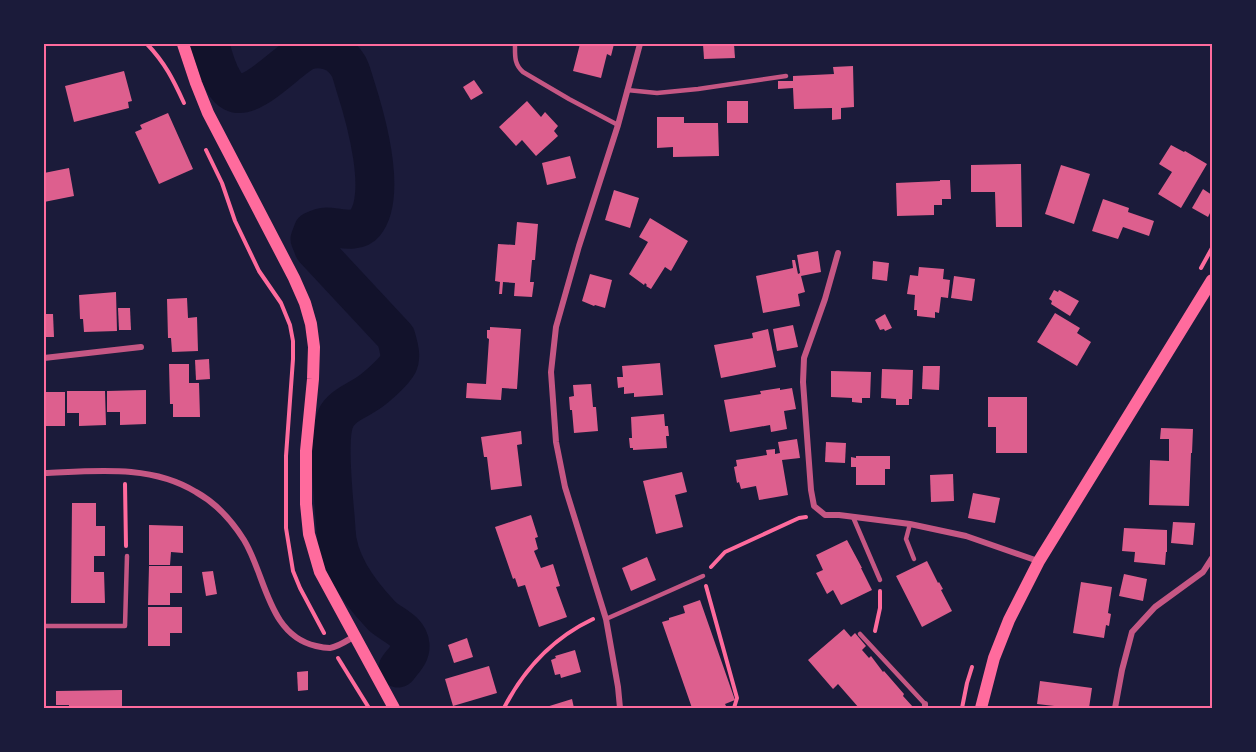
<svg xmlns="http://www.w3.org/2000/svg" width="1256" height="752" viewBox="0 0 1256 752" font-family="Commissioner,sans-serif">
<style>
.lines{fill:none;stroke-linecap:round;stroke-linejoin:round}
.river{stroke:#12122b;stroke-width:39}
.building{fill:#dd5f8e}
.path{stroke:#ff6b9d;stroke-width:4}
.service{stroke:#c65784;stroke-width:4.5}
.minor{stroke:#c65784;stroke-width:6}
.secondary{stroke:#ff6b9d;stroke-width:12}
.neatline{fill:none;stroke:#ff6b9d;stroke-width:2}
</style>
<rect width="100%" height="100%" fill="#1b1b3a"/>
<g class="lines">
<!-- river -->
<path class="river" d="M210,44C213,57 217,71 224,82C226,86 229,90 233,92C252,102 288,59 306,51C316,47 329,49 337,54C340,56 345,61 347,64C351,69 353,79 355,85C365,116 388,195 365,223C356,234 339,227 326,227C322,227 317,229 313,231L310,239L314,249L396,337C398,345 402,356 398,364C394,372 374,390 365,395C356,401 346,404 339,413C324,431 335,505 336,530C337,563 360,593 382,616C392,625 409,630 410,645C411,654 403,661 398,668"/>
</g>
<!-- building -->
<g class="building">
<polygon points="580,44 614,44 611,56 607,54 601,78 573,71"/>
<polygon points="703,44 734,44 735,58 704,59"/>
<polygon points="853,66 854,107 841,108 841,119 832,120 832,108 794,109 793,88 778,89 778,81 793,81 793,76 834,74 833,67"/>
<polygon points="124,71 132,101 128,102 129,108 74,122 65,86"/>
<polygon points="474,80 483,93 471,100 463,87"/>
<polygon points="527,101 541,117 545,112 558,126 554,131 558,136 536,156 522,140 516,146 499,127"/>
<rect x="727" y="101" width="21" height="22"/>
<polygon points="168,113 193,169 159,184 135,132 142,129 140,125"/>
<polygon points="657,117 684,117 684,123 718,123 719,156 673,157 673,147 657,148"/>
<polygon points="1171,145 1184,152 1185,151 1207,164 1181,208 1158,194 1172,172 1159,164"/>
<polygon points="570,156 576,178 547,185 542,163"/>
<polygon points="1021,164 1022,227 996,227 995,192 971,192 971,165"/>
<polygon points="1061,165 1090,174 1074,224 1045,214"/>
<polygon points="69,168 74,196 44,202 44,173"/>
<polygon points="940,180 950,180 951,199 942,199 942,205 934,205 934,215 897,216 896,183 940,181"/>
<polygon points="1203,189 1212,195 1212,209 1208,217 1192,208"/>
<polygon points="614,190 639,198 630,228 605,220"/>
<polygon points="1103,199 1129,208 1128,212 1154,221 1149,236 1123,227 1118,239 1092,231"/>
<polygon points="650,218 688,241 671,271 665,267 651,289 646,286 647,285 645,283 644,285 629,274 648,242 639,237"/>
<polygon points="517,222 538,224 535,260 532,260 530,282 534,282 532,297 514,296 515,283 503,282 502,294 499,294 500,282 495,281 498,244 515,245"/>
<polygon points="818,251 821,272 801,276 805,292 798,294 800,306 763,313 756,276 793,268 792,260 795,260 798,274 800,273 797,255"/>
<polygon points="873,261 889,263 887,281 872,279"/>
<polygon points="919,267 944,269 943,279 950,280 948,298 941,297 939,313 935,312 935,318 917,316 917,310 914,310 915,295 907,294 910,275 918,276"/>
<polygon points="590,274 612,280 605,308 595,305 594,306 582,301"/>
<polygon points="954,276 975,279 972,301 951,298"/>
<polygon points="1054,290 1058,292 1059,290 1079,301 1070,316 1051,304 1052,301 1049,299"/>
<polygon points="116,292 117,331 84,332 83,319 80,319 79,295"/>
<polygon points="187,298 188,318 197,317 198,351 172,352 171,338 168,338 167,299"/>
<polygon points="118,308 130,308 131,330 119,330"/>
<polygon points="1055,313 1080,328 1077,333 1091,342 1077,366 1037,342"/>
<polygon points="44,314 53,314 54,337 44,337"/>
<polygon points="885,314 892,328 885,331 884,329 880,330 875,320"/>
<polygon points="793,325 798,347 777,351 773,329"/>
<polygon points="490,327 521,329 517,389 502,388 501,400 466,398 467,383 486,384 489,339 487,338 487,330 490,330"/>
<polygon points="768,329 776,367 721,378 714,345 753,338 752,333"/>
<polygon points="209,359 210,379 196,380 195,360"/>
<polygon points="660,363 663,395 634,397 634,393 624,394 624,387 618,388 617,377 623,377 622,366"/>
<polygon points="169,364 189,364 189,383 199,383 200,417 173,417 173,404 170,404"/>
<polygon points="923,366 940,366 939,390 922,389"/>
<polygon points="882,369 913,370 912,399 909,399 909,405 896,405 896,399 881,398"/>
<polygon points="831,371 871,372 870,398 862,398 862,403 852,402 852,398 831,397"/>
<polygon points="591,384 593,407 596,407 598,431 574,433 572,410 570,410 569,397 574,396 573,385"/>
<polygon points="780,388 780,390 792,388 796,409 784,411 787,429 771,432 770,425 730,432 724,400 761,394 760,391"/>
<polygon points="146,390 146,424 120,425 120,412 107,412 107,391"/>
<polygon points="67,391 105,391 106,425 79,426 79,413 67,413"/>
<rect x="44" y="392" width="21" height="34"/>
<polygon points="988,397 1027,397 1027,453 996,453 996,427 988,427"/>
<polygon points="664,414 665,426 668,426 669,436 666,436 667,448 633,450 633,448 630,448 629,438 632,438 631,417"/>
<polygon points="1161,428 1193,429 1192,453 1191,453 1189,506 1149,505 1150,460 1169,461 1169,439 1160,439"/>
<polygon points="521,431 522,444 517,445 522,486 491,490 487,457 484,457 481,437"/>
<polygon points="797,439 800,458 782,460 788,495 759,500 756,486 741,489 739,482 737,483 734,467 737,466 736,460 767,455 766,450 775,449 775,454 780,453 778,442"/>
<polygon points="826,442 846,443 845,463 825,462"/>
<polygon points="856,456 890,456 890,469 885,469 885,485 856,485 856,467 851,467 851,457 856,458"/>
<polygon points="682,472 687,492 675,495 683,527 656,534 643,481"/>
<polygon points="953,474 954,501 931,502 930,475"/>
<polygon points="973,493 1000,498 995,523 968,518"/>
<polygon points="72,503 96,503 96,526 105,526 105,556 94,556 94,572 104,572 105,603 71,603"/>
<polygon points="531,515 538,537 535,538 538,549 534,551 541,568 553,564 560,586 556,587 567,617 539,627 525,585 518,587 515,578 513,579 495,527"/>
<polygon points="1173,522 1195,523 1193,545 1171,543"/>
<polygon points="149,525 183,526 183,553 171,552 170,565 149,565"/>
<polygon points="1124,528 1167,530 1167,552 1166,552 1165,565 1134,562 1135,552 1122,551"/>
<polygon points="847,540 862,568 861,568 872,590 841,605 833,590 827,594 816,573 823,570 816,555"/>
<polygon points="647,557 656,580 631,591 622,568"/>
<polygon points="927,561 938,583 939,582 943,589 941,590 952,611 922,627 896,576"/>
<polygon points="149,566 182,566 182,593 170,593 170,605 148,605"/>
<polygon points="213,571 217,594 206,596 202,572"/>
<polygon points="1124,574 1147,579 1143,601 1119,596"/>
<polygon points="1081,582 1112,587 1108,613 1111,614 1109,626 1106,625 1104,638 1073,633"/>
<polygon points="700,600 735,700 725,704 727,708 692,708 662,622 669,620 669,618 685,613 683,606"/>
<polygon points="148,607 182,607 182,633 170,633 170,646 148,646"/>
<polygon points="844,629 851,637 855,633 866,646 862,650 869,658 871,656 883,672 884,671 904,694 903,696 913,707 912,708 859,708 838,684 833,689 808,660"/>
<polygon points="467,638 473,657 454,663 448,645"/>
<polygon points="575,650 581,672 561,678 560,674 555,675 551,660 556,658 555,656"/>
<polygon points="489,666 497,693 453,706 445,679"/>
<polygon points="308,671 308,690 298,691 297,672"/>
<polygon points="1040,681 1092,688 1089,708 1063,708 1063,707 1037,704"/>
<polygon points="122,690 122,708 69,708 69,705 56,705 56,691"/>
<polygon points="572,699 574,708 543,708"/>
</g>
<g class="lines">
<!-- path -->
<g class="path">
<path d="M147,44C165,63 173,79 184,103"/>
<polyline points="206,150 222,183 235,221 259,271 281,303 290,325 293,341 293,359 286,456 286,528 293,571 300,588 324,633"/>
<polyline points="1201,268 1212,248"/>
<polyline points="125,484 126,546"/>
<polyline points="711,567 725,552 799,518 806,517"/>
<polyline points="706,586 737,698 734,708"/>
<polyline points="875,631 880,608 880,591"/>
<polyline points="338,658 369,708"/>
<path d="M504,708C524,669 553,638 593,619"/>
<polyline points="962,708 967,683 972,667"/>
</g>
<!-- service -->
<g class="service">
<path d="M515,44C515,56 514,64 523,72L569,99L618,125"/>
<polyline points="627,90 657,93 698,89 786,76"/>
<polyline points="853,517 880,580"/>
<polyline points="910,524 906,539 914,559"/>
<polyline points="606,619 703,576"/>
<polyline points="44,626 125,626 127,556"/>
<polyline points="860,634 925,704"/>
</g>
<!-- minor -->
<g class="minor">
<polyline points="838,253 825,299 804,358 803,382 811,490 814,506 825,515 839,515 910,524 966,536 1038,561"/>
<polyline points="44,358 141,347"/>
<path d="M44,473C94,471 151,464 196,492C216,503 232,521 244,540C266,576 268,635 316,646C320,647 326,648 330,648C338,647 348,640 355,636"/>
<polyline points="620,708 618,687 606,619 565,487 556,442 551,372 556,327 579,246 618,125 640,44"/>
<polyline points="925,708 925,704"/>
<polyline points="1115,708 1122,670 1132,632 1155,607 1203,572 1212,558"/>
</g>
<!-- secondary -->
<g class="secondary">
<polyline points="183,44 196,83 208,113 294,278 305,303 311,324 314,347 313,379 306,451 306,504 309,534 320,572 394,708"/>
<polyline points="981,708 994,658 1009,620 1039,561 1212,280"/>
</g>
</g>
<!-- border -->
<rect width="1256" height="752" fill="none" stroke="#1b1b3a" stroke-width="90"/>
<rect x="45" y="45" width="1166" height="662" class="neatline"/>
</svg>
